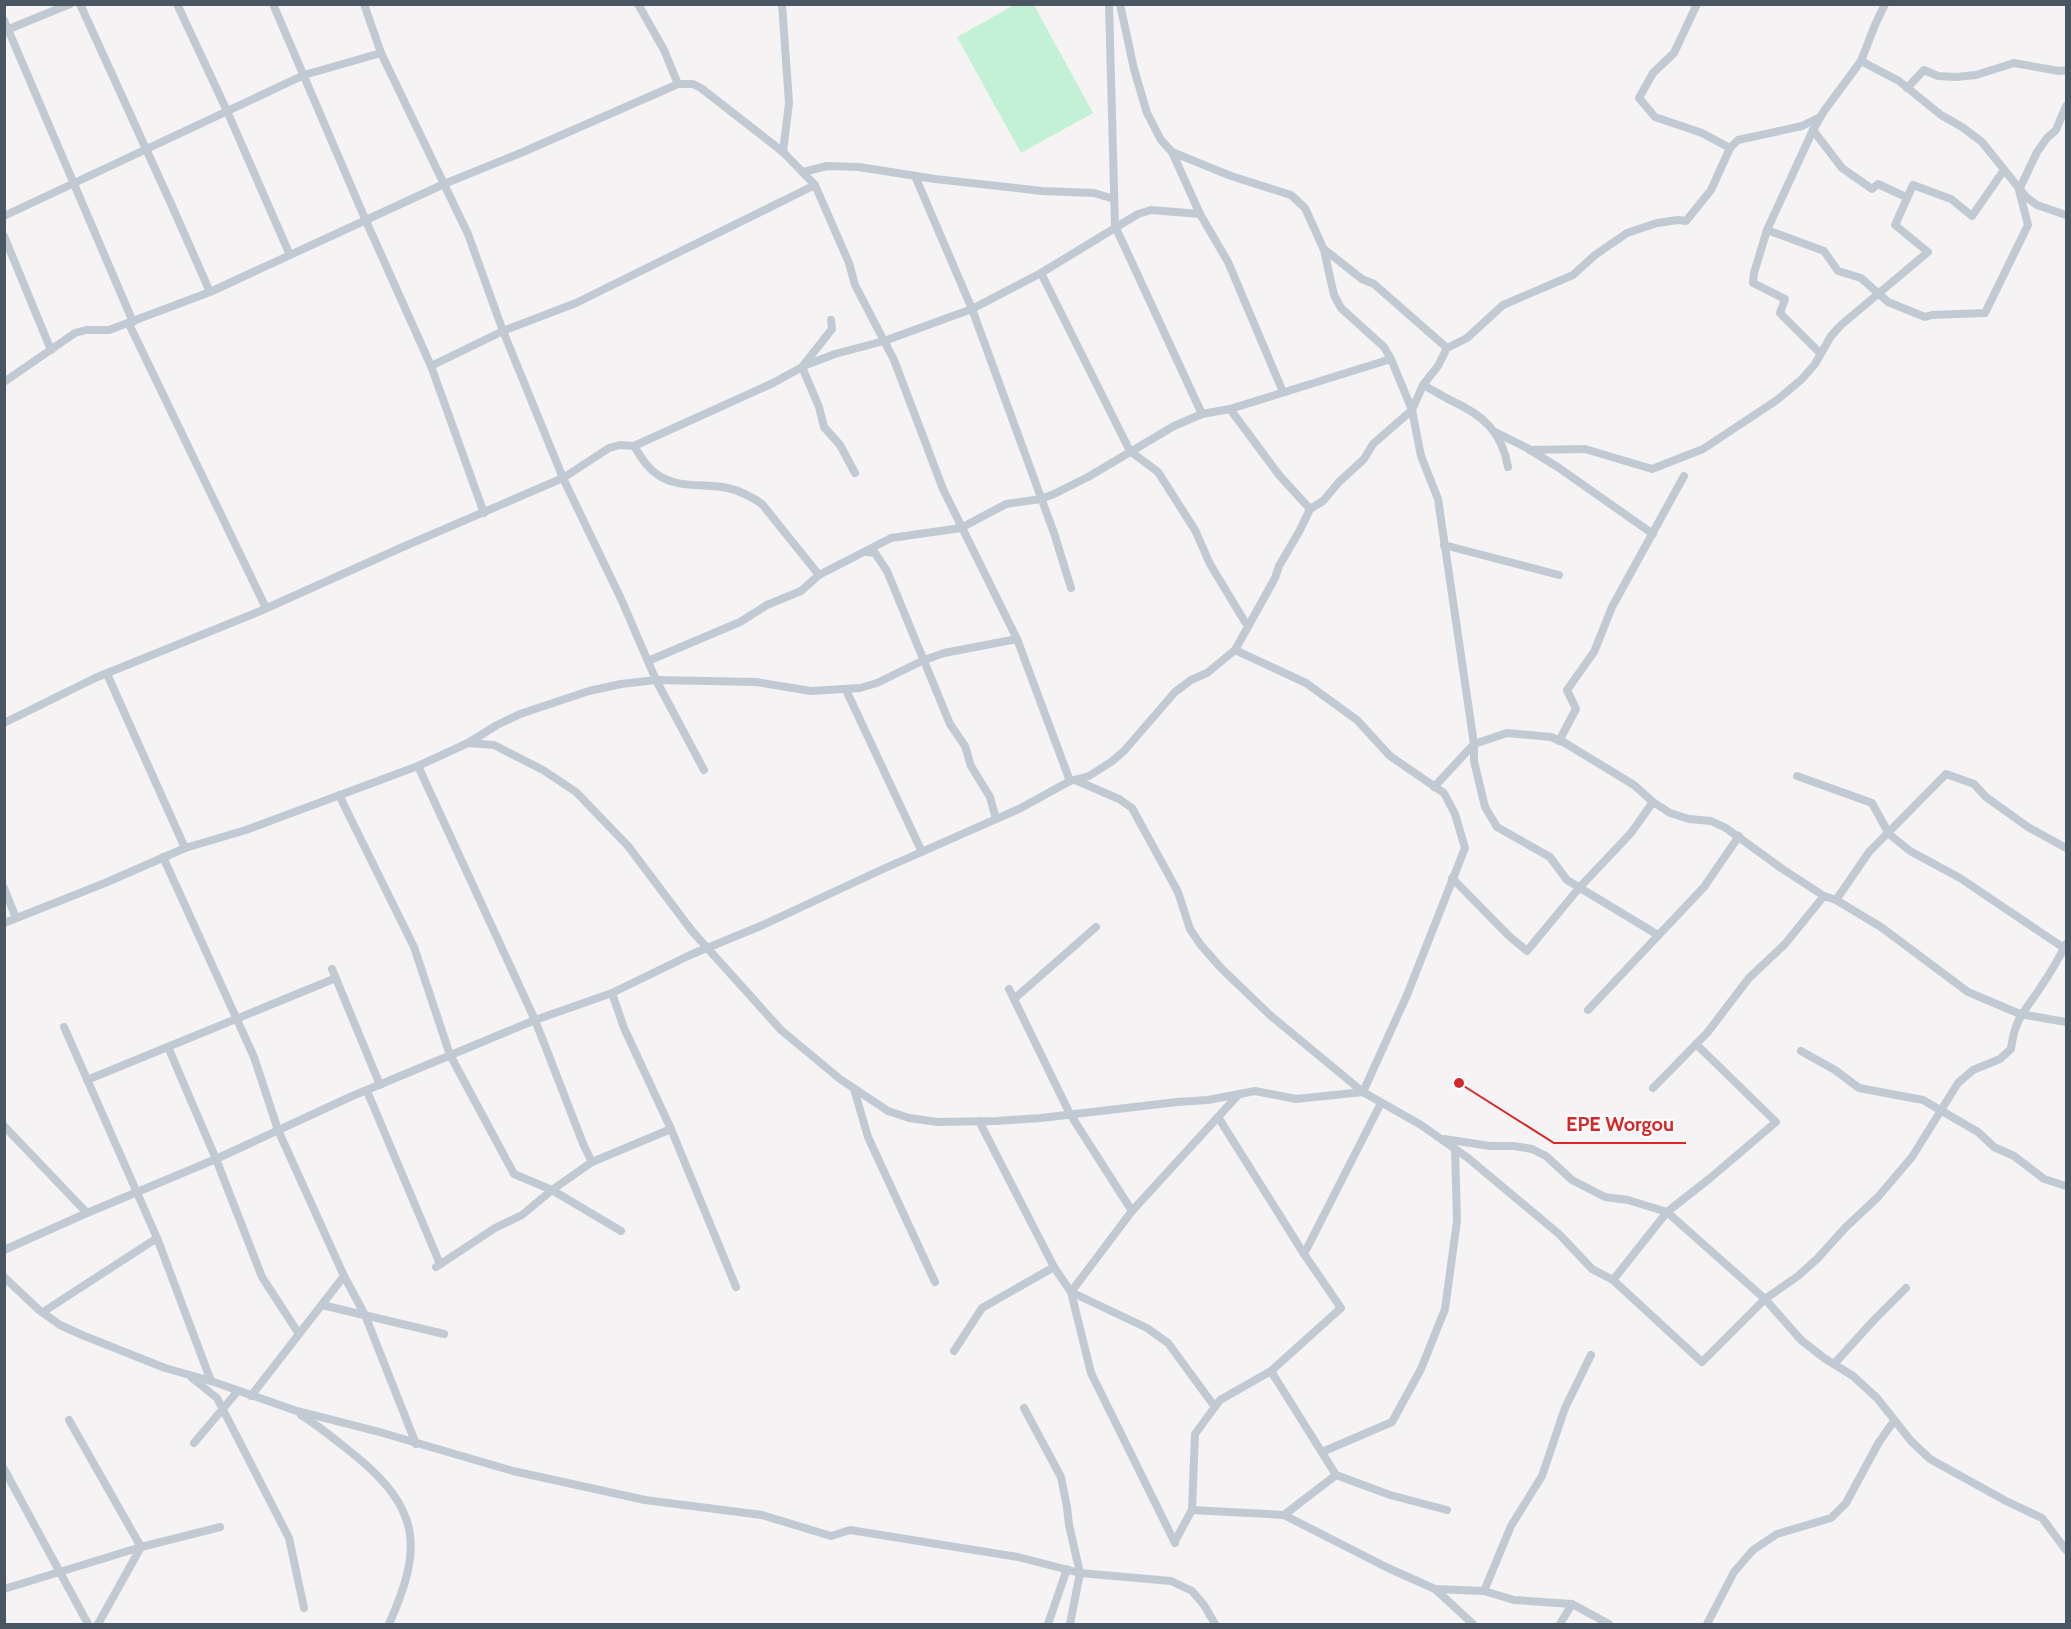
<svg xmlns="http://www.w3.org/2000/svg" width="2071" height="1629" viewBox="0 0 2071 1629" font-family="Cabin,sans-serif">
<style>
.green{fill:#c3f1d5}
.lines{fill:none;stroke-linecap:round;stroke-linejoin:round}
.street{stroke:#c1cad2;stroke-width:8}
.leader{fill:none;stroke:#d62828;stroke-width:2}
.callout-dot{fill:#d62828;stroke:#fff;stroke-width:2}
.callout-label{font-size:20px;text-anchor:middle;font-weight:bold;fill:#d62828;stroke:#fff;stroke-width:4.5;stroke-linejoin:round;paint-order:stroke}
</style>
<rect width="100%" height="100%" fill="#f5f3f3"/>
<!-- green -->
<polygon class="green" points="1016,4 1034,5 1093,113 1021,153 957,37"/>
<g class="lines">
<!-- street -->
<g class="street">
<polyline points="80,4 172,206 210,292"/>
<polyline points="177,4 227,111 290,255"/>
<polyline points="273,4 366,221 431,366 484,513"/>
<polyline points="364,4 381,53 468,234 503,331 563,478 622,601 656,680 704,770"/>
<polyline points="638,4 664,50 678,84"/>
<polyline points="782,4 789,103 783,152"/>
<polyline points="1109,4 1115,226 1202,414"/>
<polyline points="1120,4 1134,69 1147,113 1161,140 1172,152 1231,176 1291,195 1305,208 1324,250 1334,295 1341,308 1384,347 1391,359 1412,410 1421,456 1438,499 1474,744 1474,761 1485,807 1497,827 1550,857 1567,880 1658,935"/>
<polyline points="1697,4 1674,53 1653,73 1639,98 1655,117 1702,133 1730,148"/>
<polyline points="4,20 133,322"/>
<polyline points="4,31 70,4"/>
<polyline points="1861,61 1899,81 1941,115 1962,127 1982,142 2026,197 2037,205 2066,215"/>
<polyline points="1907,88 1924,70 1938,76 1956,77 1976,75 2014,63 2059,71 2066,70"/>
<polyline points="1813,130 1842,168 1872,189 1878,184 1906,197"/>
<polyline points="1172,152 1200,214 1228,262 1283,392"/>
<polyline points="803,172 827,166 859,167 935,179 1042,191 1094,193 1114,199"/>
<polyline points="915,176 972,309 1054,533 1071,588"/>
<polyline points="4,216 304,75 381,53"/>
<polyline points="1767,230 1824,251 1838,271 1861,278 1888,302 1925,317 1932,315 1985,313 2028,225 2019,190 2037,152 2047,138 2056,130 2066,106"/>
<polyline points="4,236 51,350"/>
<polyline points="1325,250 1362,279 1374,284 1447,348"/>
<polyline points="1041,273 1130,451 1158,472 1195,530 1210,564 1245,622 1249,625"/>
<polyline points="831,320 832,329 802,367 819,407 824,427 840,445 855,473"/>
<polyline points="129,324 266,608"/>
<polyline points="1820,353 1780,313 1785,299 1753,283 1754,273 1767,230 1813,130 1824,111 1861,61 1875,25 1885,4"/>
<polyline points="431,366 503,331 576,303 815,185"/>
<polyline points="4,382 75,333 86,330 109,330 210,292 444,184 523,152 678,84 693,84 701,88 783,152 815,185 849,263 855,285 894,360 943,489 1017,639 1070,781"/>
<path d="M1423,385C1433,390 1442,396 1452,401C1483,415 1502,432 1508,467"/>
<polyline points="1230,409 1279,475 1310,509"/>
<polyline points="1495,432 1527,448 1559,468 1653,534"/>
<path d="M634,446C641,457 647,468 658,475C678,489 706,483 728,488C741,491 752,497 762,504L819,575L891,538L961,528L1006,504L1041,499L1054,494L1088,477L1174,426L1202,414L1230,409L1391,359"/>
<polyline points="1530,450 1585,449 1652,469 1703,449 1777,400 1802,379 1815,364 1831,336 1841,325 1928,252 1895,225 1913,185 1951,199 1972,216 2004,170"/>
<polyline points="1444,545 1559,575"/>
<polyline points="866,552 875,553 887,571 950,724 965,746 971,766 990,797 996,819"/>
<polyline points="1235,650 1306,683 1357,720 1390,756 1444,793 1455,814 1465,848 1407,995 1363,1092"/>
<polyline points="648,661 740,622 767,605 801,591 819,575"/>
<polyline points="107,674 185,848"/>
<polyline points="846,690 922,852"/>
<polyline points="4,723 95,678 258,612 405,546 563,478 609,448 620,445 634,446 773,383 806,365 835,354 884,341 972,309 1041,273 1138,214 1151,210 1200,214"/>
<polyline points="1559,741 1576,709 1567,690 1594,652 1612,607 1684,476"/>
<polyline points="468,743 494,745 543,770 576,792 628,846 692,931 781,1030 840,1079 888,1111 909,1118 938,1122 996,1121 1041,1118 1177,1102 1208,1100 1255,1091 1296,1099 1363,1092"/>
<polyline points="418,766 535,1020 584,1146 592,1162 552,1190 522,1215 495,1228 436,1267"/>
<polyline points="1797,776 1872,803 1889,834 1910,851 1960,878 2064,948"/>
<path d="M1075,780L1119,799L1132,808L1178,892L1190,929L1200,944L1221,968L1271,1016L1363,1092L1421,1125L1468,1158L1559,1234L1592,1269L1613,1280L1702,1362L1765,1299L1798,1276L1817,1259L1845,1228L1878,1197L1912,1157L1958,1083L1973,1070L2000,1059L2011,1049C2015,1016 2026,1011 2042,985C2051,972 2059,958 2066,944"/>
<polyline points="1434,787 1474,744 1507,733 1551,737 1565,743 1634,785 1653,802 1670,813 1689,819 1711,821 1726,828 1781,868 1824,896 1836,900 1881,927 1968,992 2020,1014 2066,1022"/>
<polyline points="339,795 414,947 450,1055 514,1174 552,1190 621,1231"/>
<polyline points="163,857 254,1057 278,1130 344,1276 365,1315 416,1444"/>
<polyline points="1452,878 1509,936 1527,951 1579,888 1631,833 1653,802"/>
<polyline points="4,888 16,918"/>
<polyline points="1836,900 1869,852 1946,774 1974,784 1986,797 2028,827 2066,848"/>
<polyline points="4,923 105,883 185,848 246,830 418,766 468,743 497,725 520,714 589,691 621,684 656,680 756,682 811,691 860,688 877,683 924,660 944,653 1017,639"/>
<polyline points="332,969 380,1085"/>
<polyline points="1009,989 1070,1114 1132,1211"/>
<polyline points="612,993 624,1028 671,1129 736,1287"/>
<polyline points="1014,999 1096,927"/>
<polyline points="1588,1010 1704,887 1739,836"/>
<polyline points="64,1027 157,1238 211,1381"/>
<polyline points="168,1047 216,1159 262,1277 299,1334"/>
<polyline points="1801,1051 1835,1070 1859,1088 1923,1100 1978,1132 1994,1147 2014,1156 2044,1179 2066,1186"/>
<polyline points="87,1080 336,978"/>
<polyline points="1653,1088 1707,1033 1749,978 1785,944 1824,896"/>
<polyline points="854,1089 868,1137 935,1282"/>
<polyline points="367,1091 440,1264"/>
<polyline points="979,1121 1054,1267 1071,1292 1091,1373 1175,1543"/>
<polyline points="4,1126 87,1213"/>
<polyline points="1444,1139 1490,1146 1514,1146 1532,1149 1546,1156 1572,1180 1605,1197 1628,1200 1667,1212 1765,1299 1801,1340 1824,1358 1853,1376 1877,1398 1911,1441 1930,1459 2006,1501 2042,1518 2066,1550"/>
<polyline points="592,1162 671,1129"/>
<polyline points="4,1250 87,1213 216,1159 350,1097 535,1020 612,993 690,955 763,925 883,869 1019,809 1070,781 1089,776 1111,762 1124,751 1175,692 1191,680 1207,673 1235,650 1275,578 1279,566 1300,530 1310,509 1323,501 1339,482 1364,459 1373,444 1412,410 1423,385 1438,366 1447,348 1467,338 1503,305 1573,275 1595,255 1627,233 1657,223 1678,220 1686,221 1711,190 1730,148 1738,140 1802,126 1820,117"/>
<polyline points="1304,1254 1381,1103"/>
<polyline points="4,1277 39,1310 60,1325 82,1335 165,1368 211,1381 294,1410 376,1431 513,1471 645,1500 762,1515 831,1536 850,1530 1018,1557 1080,1573 1171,1581 1192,1591 1204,1605 1215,1624"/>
<polyline points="1613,1280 1667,1212 1709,1179 1776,1122 1696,1044"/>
<polyline points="322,1305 444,1334"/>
<polyline points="43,1312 157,1238"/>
<polyline points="954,1351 982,1308 1054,1267"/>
<polyline points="1834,1364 1874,1320 1906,1288"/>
<polyline points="1271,1371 1336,1475 1390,1495 1447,1510"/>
<polyline points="192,1378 217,1398 289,1538 304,1608"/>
<polyline points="251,1396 344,1276"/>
<polyline points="1215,1407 1168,1343 1147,1328 1071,1292 1132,1211 1239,1094"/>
<polyline points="1024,1408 1061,1477 1067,1507 1069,1525 1080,1573 1070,1624"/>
<path d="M301,1415C322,1428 338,1442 357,1457C422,1511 422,1550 389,1624"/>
<polyline points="69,1420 141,1547 98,1624"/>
<polyline points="194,1443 237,1392"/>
<polyline points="1322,1452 1392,1422 1421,1369 1445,1309 1457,1221 1455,1149"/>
<polyline points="4,1469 88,1624"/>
<polyline points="1192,1510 1284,1515 1388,1568 1435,1589 1473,1624"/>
<polyline points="1284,1515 1336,1475"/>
<polyline points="1175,1541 1192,1510 1195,1434 1220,1400 1271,1371 1341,1308 1304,1254 1218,1117"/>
<polyline points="4,1589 141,1547 220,1527"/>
<polyline points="1435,1589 1484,1591 1514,1600 1572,1604 1609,1624"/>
<polyline points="1484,1591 1511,1526 1542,1476 1565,1408 1591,1355"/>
<polyline points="1048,1624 1067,1569"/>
<polyline points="1560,1624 1572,1604"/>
<polyline points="1707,1624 1734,1572 1753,1550 1777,1534 1831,1518 1846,1503 1879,1442 1894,1421"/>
</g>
</g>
<!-- callouts -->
<path class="leader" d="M1459 1083L1554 1143H1686"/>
<circle class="callout-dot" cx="1459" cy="1083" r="6"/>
<g class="callout-label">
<text x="1620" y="1131">EPE Worgou</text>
</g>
<!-- border -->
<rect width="2071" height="1629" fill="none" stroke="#4a5661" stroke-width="12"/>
</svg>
